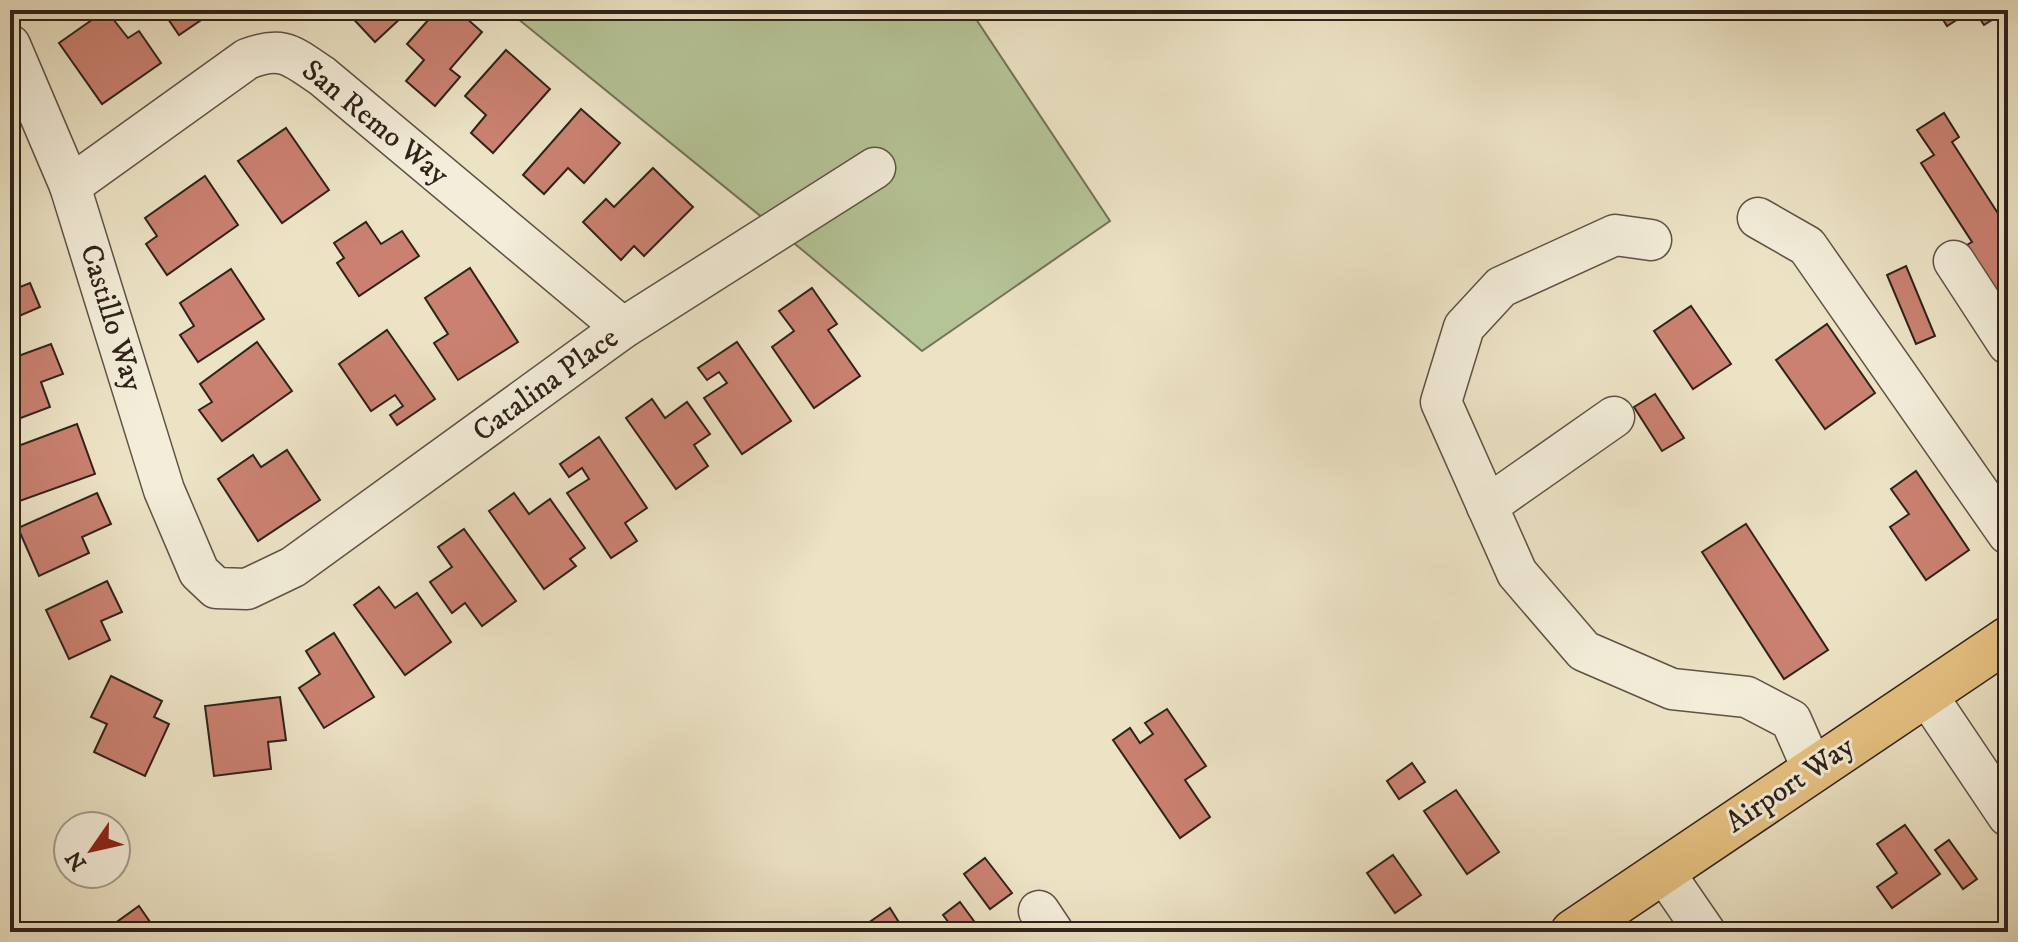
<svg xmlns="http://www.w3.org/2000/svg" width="2018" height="942" viewBox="0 0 2018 942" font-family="'IM FELL DW Pica',serif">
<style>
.green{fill:#b5c497;stroke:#727358;stroke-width:2}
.building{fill:#ca8171;stroke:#30221a;stroke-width:2}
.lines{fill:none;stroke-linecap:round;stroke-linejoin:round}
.minor-casing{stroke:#5f5245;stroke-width:43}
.major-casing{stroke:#30221a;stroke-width:47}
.minor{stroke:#f3edd9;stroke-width:40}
.major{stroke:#e6c282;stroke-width:44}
.labels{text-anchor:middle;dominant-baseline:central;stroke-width:6;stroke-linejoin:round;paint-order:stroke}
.street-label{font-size:30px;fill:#30221a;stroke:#f3edd9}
</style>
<rect width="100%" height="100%" fill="#ece3c5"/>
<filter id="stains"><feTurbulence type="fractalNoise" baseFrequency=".0025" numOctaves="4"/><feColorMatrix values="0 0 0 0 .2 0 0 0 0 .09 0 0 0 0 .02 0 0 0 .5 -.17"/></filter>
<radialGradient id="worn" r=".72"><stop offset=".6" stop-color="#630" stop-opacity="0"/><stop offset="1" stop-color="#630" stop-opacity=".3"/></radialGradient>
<!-- green -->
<polygon class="green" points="507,10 970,10 1110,221 922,351 806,253"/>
<!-- building -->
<g class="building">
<polygon points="106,10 128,38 139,31 161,63 102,104 59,43"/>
<polygon points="162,10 202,10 207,16 179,35"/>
<polygon points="345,10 397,10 403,16 375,42"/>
<polygon points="437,10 457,10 482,32 450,69 460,77 435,106 406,81 424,60 407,44"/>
<polygon points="1937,10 1972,10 1947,26"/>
<polygon points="1974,10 2002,10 2003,13 1984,25"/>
<polygon points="506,50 550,89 493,153 471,133 486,115 465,96"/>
<polygon points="581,109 620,143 584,183 568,168 544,194 523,175"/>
<polygon points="1944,113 1959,137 1952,142 2008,229 2008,298 1999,303 1963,247 1972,242 1921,163 1934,155 1917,130"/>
<polygon points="286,128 329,190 282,223 238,161"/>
<polygon points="653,168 693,207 644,256 634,246 621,260 583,222 606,199 614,207"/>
<polygon points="205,176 238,225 167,275 146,244 157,236 145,218"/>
<polygon points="366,222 381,244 402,231 419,256 359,296 337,263 344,258 334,243"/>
<polygon points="1906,266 1935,336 1916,344 1887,275"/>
<polygon points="470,268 518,342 458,380 434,343 448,334 425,298"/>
<polygon points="231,269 264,319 198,362 180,335 194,326 180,303"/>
<polygon points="10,276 15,289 30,283 40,307 10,320"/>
<polygon points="812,288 837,324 828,330 860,376 814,408 772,347 794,331 779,311"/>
<polygon points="1691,306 1731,364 1693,389 1654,331"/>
<polygon points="1827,324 1875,393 1825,429 1776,360"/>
<polygon points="387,330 435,399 397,425 390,415 403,406 395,395 371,411 339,364"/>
<polygon points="257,342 292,391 222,441 199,410 212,402 200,384"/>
<polygon points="737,342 791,421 742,454 704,398 727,383 719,372 707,380 698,368"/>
<polygon points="51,344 63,374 41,382 50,407 10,422 10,359"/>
<polygon points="1655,394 1684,438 1662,451 1634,407"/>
<polygon points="652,399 665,418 687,402 710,434 694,445 708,466 676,489 626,418"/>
<polygon points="77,424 95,474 14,503 10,493 10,449"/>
<polygon points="599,437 647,508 625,523 637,541 611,558 567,493 589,479 582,468 569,477 560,464"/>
<polygon points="287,450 320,500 258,541 218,479 253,455 261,467"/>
<polygon points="1916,471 1969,550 1926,580 1890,527 1909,514 1891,489"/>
<polygon points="97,493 111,524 82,537 89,553 39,576 18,528"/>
<polygon points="514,493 529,514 550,499 585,548 570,559 576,566 544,589 489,511"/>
<polygon points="1746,524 1828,650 1784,679 1702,552"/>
<polygon points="464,529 516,601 482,626 465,603 452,613 430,582 452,567 438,547"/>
<polygon points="107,581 122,612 101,621 110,640 69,659 46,610"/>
<polygon points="379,587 395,608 417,593 451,642 405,675 354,605"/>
<polygon points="334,633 374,697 324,728 299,688 320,674 306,651"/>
<polygon points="111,676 162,701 154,717 169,724 145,776 94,752 107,724 91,717"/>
<polygon points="280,697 286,740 268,742 271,769 214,776 205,706"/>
<polygon points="1167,709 1206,766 1185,780 1210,817 1180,838 1113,740 1130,728 1140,743 1153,734 1145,723"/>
<polygon points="1412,763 1425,782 1399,799 1387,781"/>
<polygon points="1456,790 1499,852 1467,874 1424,811"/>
<polygon points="1905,825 1940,874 1892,908 1877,887 1897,873 1877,844"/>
<polygon points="1949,840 1977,879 1963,889 1935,850"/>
<polygon points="1393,855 1421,895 1395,913 1367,873"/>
<polygon points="985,858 1012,893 990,909 964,874"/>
<polygon points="960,902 979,928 973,932 956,932 943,915"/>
<polygon points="139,906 157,932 109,932 107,929"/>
<polygon points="890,908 905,932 874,932 868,923"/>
</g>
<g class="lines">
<defs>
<g id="minor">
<polyline points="10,45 70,186 164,490 199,572 216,588 247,589 293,567 623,328 875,168"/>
<path d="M70,186L247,59C283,45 292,56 322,76L623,328"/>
<polyline points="1758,218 1807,246 2008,534"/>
<polyline points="1651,240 1615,235 1501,287 1464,327 1441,402 1517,573 1584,651 1672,689 1747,697 1791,720 1813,770"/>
<polyline points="1954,261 2008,344"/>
<polyline points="1487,506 1614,417"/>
<polyline points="1926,694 2008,816"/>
<polyline points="1663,871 1705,932"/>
<polyline points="1039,911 1053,932"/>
</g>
<polyline id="major" points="1573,932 2008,639"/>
</defs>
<!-- minor casing -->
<use href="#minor" class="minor-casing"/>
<!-- major casing -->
<use href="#major" class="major-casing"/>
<!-- minor -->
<use href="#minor" class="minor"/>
<!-- major -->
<use href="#major" class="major"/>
</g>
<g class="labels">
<!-- street labels -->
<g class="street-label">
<text transform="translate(375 123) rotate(39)">San Remo Way</text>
<text transform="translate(111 318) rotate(73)">Castillo Way</text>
<text transform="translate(546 385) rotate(-36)">Catalina Place</text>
<text transform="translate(1790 785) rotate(-34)">Airport Way</text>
</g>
</g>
<!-- margin -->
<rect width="2018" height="942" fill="none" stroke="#ece3c5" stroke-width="40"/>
<rect x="12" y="12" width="1994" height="918" fill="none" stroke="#30221a" stroke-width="4"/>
<rect x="20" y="20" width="1978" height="902" fill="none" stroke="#30221a" stroke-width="2"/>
<!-- north arrow -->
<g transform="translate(92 850) rotate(236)"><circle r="38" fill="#f3edd9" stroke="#a59c8d" stroke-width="2"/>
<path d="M0-6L14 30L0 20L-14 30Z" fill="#8f2418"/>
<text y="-12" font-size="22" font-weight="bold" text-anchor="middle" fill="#30221a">N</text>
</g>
<rect width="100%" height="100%" filter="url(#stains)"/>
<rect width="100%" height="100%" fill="url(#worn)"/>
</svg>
